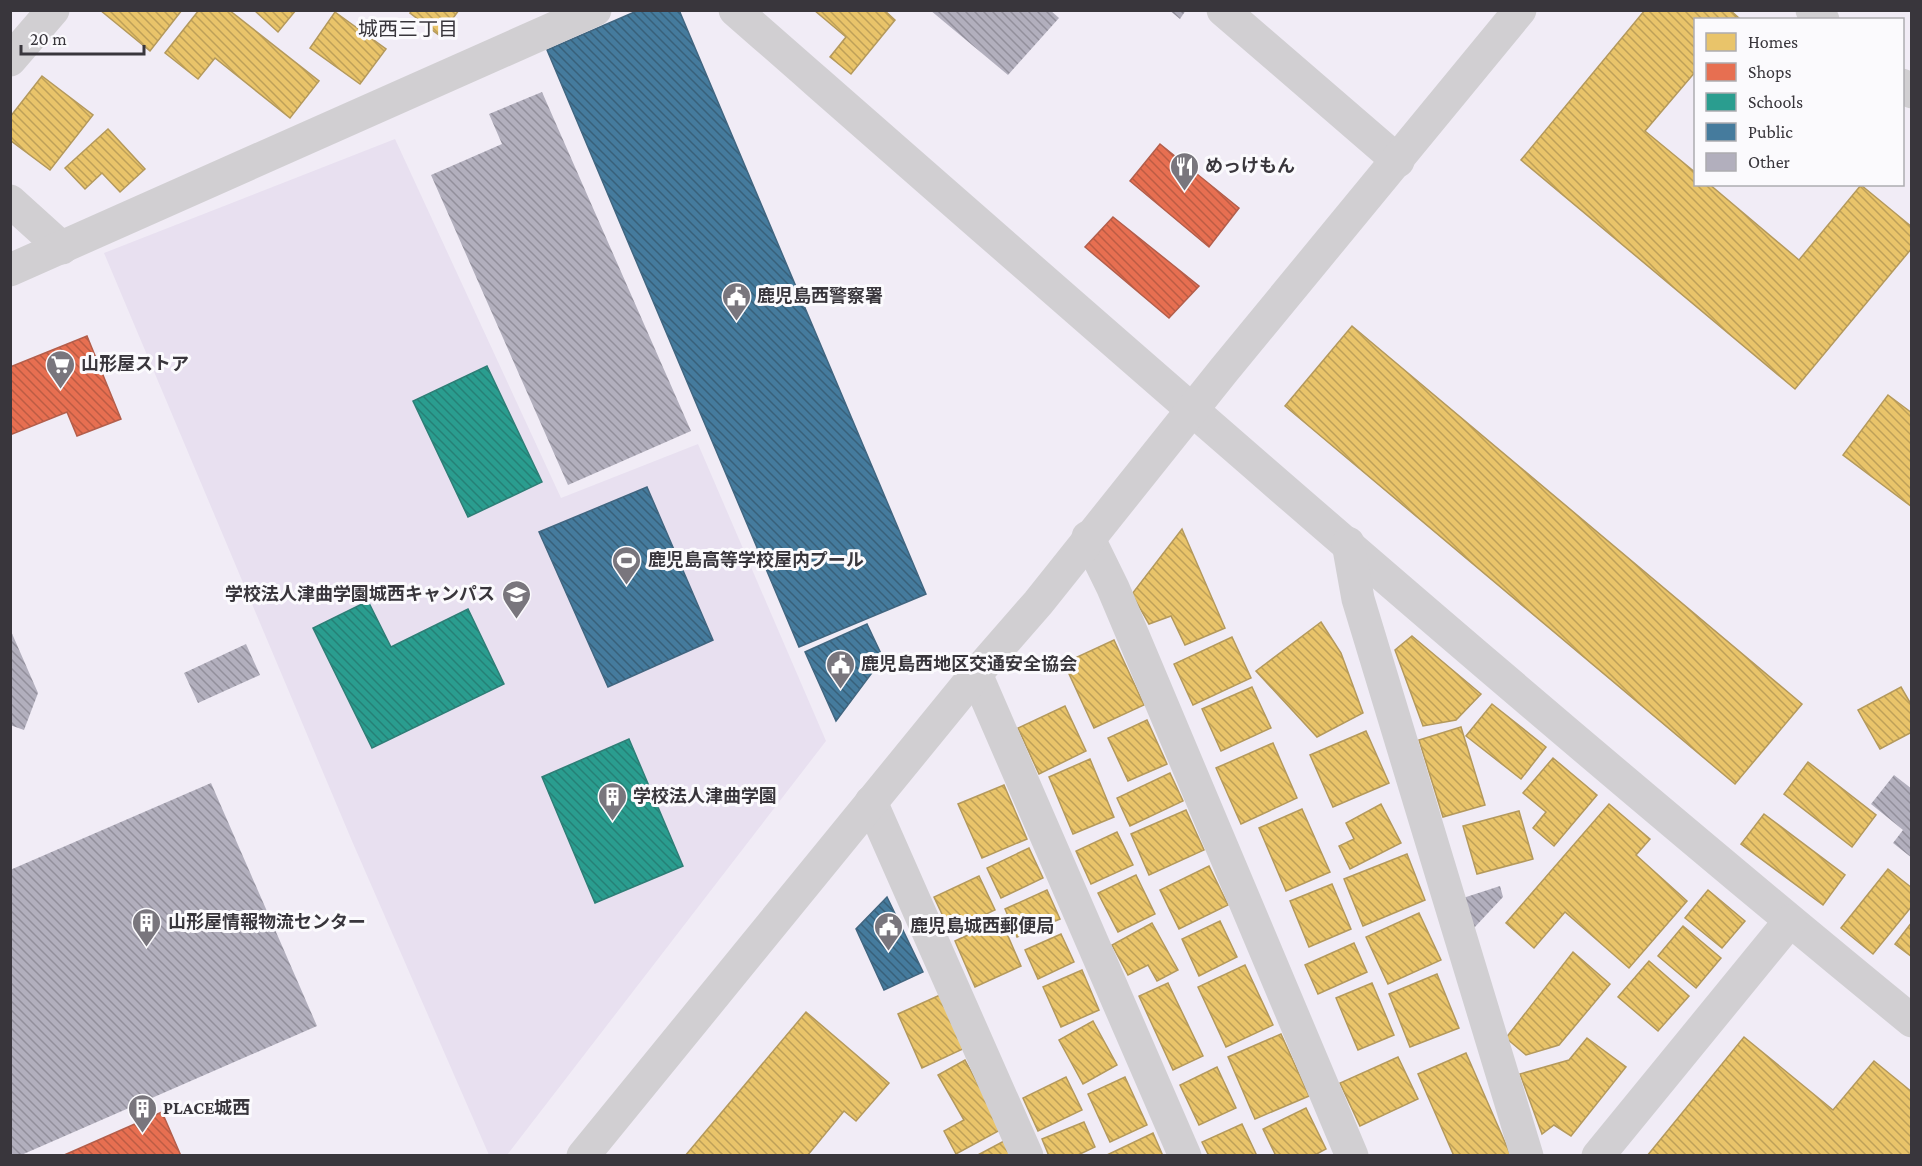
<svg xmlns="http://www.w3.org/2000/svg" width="1922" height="1166" viewBox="0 0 1922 1166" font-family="'Crimson Pro','Noto Sans JP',serif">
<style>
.built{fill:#e8e0f0}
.homes{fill:url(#homes-back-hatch);stroke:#b4995c;stroke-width:1.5}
.shops{fill:url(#shops-back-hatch);stroke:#b35e4b;stroke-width:1.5}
.schools{fill:url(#schools-back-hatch);stroke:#2e7e76;stroke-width:1.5}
.public{fill:url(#public-back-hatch);stroke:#416680;stroke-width:1.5}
.building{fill:url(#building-back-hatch)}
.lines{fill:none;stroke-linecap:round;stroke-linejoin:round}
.minor{stroke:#d1cfd2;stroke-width:33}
.labels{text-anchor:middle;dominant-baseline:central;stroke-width:6;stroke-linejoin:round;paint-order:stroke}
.poi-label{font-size:18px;font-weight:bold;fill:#39363c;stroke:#fbfafd;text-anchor:start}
.neighbourhood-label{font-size:20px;fill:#39363c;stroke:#fbfafd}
</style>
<defs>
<pattern id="homes-back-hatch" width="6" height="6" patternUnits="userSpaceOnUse" patternTransform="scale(1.5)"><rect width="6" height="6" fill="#e9c46a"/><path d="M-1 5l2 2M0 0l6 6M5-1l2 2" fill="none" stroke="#bea058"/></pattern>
<pattern id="shops-back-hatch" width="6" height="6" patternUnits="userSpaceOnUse" patternTransform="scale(1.5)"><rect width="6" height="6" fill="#e76f51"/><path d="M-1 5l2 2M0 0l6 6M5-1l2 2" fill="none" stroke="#bc5c44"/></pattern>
<pattern id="schools-back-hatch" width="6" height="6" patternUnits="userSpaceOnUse" patternTransform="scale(1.5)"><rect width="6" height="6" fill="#2a9d8f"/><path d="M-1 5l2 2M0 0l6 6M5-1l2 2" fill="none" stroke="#258176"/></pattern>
<pattern id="public-back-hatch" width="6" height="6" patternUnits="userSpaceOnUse" patternTransform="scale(1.5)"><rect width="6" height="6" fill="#457b9d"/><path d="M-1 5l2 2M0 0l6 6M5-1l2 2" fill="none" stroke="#38607a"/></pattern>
<pattern id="building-back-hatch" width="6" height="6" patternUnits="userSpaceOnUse" patternTransform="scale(1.5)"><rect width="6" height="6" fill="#b2afbd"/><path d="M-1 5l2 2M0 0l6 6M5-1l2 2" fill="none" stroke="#928f9b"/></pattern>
</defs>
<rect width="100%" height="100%" fill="#f1ecf6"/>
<!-- built -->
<polygon class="built" points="395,139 561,498 698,444 826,741 507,1155 489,1155 352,841 104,253"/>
<!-- homes -->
<g class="homes">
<polygon points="100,10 182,10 150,51"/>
<polygon points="199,10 229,10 319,81 290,118 215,58 198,79 165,53"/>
<polygon points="254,10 296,10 278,32"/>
<polygon points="412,10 459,10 440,36 410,13"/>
<polygon points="814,10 884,10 895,20 851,74 830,57 846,37"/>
<polygon points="1645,10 1730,10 1739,18 1696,20 1696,71 1645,131 1696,173 1696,184 1709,184 1799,260 1861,185 1912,227 1912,248 1795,389 1521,160"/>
<polygon points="335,12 386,49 360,84 310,48"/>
<polygon points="42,76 93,115 50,170 10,140 10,117"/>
<polygon points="108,129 145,169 120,192 102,173 85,189 65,168"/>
<polygon points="1352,326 1802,704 1735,784 1285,406"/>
<polygon points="1888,395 1912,413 1912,507 1843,455"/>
<polygon points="1182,529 1225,628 1185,645 1171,616 1149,624 1132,594"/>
<polygon points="1321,622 1341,653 1363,713 1317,737 1256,671"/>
<polygon points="1412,636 1481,694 1456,720 1423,726 1395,650"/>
<polygon points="1232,637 1251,678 1193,705 1174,664"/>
<polygon points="1114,640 1144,705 1094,728 1064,663"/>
<polygon points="1252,687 1271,728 1221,751 1202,709"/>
<polygon points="1901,687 1912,706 1912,732 1880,749 1858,710"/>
<polygon points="1492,704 1546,747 1521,779 1466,736"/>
<polygon points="1065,706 1086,751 1039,774 1018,728"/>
<polygon points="1147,720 1167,764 1128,781 1108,738"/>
<polygon points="1461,727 1485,805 1443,817 1419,740"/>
<polygon points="1366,731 1389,783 1333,807 1310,755"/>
<polygon points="1273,743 1297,798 1241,824 1216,768"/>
<polygon points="1553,758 1597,795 1554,846 1533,828 1546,812 1523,793"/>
<polygon points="1090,759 1114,817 1073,834 1049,777"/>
<polygon points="1808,762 1876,815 1852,847 1784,794"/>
<polygon points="1170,773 1183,801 1130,826 1117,798"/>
<polygon points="1004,785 1027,839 982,858 958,804"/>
<polygon points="1381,804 1401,843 1350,869 1339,846 1354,839 1346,823"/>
<polygon points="1609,804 1650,839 1636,855 1687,901 1629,968 1565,912 1534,948 1506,923"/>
<polygon points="1302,809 1330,872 1286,891 1259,828"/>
<polygon points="1186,810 1204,850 1149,875 1131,834"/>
<polygon points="1519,811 1533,859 1477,874 1463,826"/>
<polygon points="1764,814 1845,875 1823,905 1741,844"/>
<polygon points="1117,832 1133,865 1091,884 1076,851"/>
<polygon points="1029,848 1043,878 1001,898 987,868"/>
<polygon points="1407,854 1425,900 1363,926 1344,879"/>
<polygon points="1209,866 1228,905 1179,929 1160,890"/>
<polygon points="1888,869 1912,888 1912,906 1873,954 1841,928"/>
<polygon points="1136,875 1155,914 1118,932 1098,893"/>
<polygon points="979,876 995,910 950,931 934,897"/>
<polygon points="1332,884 1351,929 1309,947 1290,901"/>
<polygon points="1047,890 1060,919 1017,937 1005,909"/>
<polygon points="1708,890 1745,921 1722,948 1685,918"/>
<polygon points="1419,913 1441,960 1388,984 1366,937"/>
<polygon points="1001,920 1021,966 975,987 955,941"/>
<polygon points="1220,921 1237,957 1199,976 1182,939"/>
<polygon points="1912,922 1912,957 1895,944"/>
<polygon points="1152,923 1178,970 1157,981 1148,965 1128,975 1112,945"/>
<polygon points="1683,926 1721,958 1696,988 1658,956"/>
<polygon points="1061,934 1074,962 1038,979 1025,950"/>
<polygon points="1354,943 1367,972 1318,994 1305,965"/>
<polygon points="1573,952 1610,984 1559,1045 1526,1055 1506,1038"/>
<polygon points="1649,961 1689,996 1658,1031 1618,997"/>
<polygon points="1245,965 1273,1025 1226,1047 1198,987"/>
<polygon points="1082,970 1099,1010 1061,1027 1043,987"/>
<polygon points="1437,974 1459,1028 1410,1047 1389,994"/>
<polygon points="1168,983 1203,1056 1173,1070 1139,996"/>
<polygon points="1372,983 1394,1035 1358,1050 1336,998"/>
<polygon points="940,995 965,1048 922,1068 898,1014"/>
<polygon points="806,1012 889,1083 856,1121 844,1111 807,1156 685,1156"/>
<polygon points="1093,1021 1117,1065 1083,1084 1059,1040"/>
<polygon points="1281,1034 1309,1096 1255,1119 1228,1057"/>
<polygon points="1744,1037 1833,1110 1874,1061 1912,1092 1912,1156 1647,1156"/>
<polygon points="1587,1038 1626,1067 1571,1136 1554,1125 1542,1134 1520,1074 1569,1060"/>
<polygon points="1466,1053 1511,1156 1454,1156 1418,1074"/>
<polygon points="1398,1057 1418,1099 1360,1126 1340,1083"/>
<polygon points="965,1060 1002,1129 956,1154 944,1131 964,1120 938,1075"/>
<polygon points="1217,1067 1236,1108 1199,1125 1180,1085"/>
<polygon points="1066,1077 1082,1110 1038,1131 1023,1098"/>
<polygon points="1125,1077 1147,1125 1110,1142 1088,1094"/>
<polygon points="1306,1108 1326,1149 1313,1156 1276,1156 1263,1129"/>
<polygon points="1084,1122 1095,1147 1076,1156 1049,1156 1042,1139"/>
<polygon points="1242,1124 1257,1156 1209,1156 1202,1142"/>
<polygon points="1153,1133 1163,1156 1107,1155"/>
<polygon points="1004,1141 1011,1156 976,1156"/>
</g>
<!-- shops -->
<g class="shops">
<polygon points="1160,144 1239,208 1209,247 1130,181"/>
<polygon points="1113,217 1199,286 1169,318 1085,247"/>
<polygon points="87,336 121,419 77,436 67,412 10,435 10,367"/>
<polygon points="162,1112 181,1156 62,1156"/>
</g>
<!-- schools -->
<g class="schools">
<polygon points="487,366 542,482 468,517 413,401"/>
<polygon points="368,601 391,647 468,609 504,684 372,748 313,628"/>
<polygon points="629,739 683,866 595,903 542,777"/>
</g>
<!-- public -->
<g class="public">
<polygon points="639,10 679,10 926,594 799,647 547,50"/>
<polygon points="647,487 713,640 608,687 539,532"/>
<polygon points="867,624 883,658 836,721 805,652"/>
<polygon points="887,897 923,972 884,990 856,929"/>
</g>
<!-- building -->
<g class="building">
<polygon points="930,10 1050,10 1059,18 1008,75"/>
<polygon points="1169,10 1186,10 1180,19"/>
<polygon points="542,92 691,431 568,485 431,175 502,144 489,114"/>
<polygon points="10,629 38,693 24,730 10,725"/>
<polygon points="246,644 260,675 198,703 184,673"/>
<polygon points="1894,775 1912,789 1912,858 1893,843 1903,830 1871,804"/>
<polygon points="211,783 317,1026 19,1156 10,1156 10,870"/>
<polygon points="1500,886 1503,897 1473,929 1463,898"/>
</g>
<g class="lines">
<!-- minor -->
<g class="minor">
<path d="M735,10C1124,351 1512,693 1912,1021"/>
<polyline points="1223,10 1398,161"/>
<polyline points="1812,10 1823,20"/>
<polyline points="10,60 53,10"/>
<polyline points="1902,85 1912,92"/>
<polyline points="10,201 62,248"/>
<polyline points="10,270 595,10"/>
<polyline points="1088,537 1113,588 1352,1156"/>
<polyline points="1348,543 1358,599 1527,1156"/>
<polyline points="976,674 1185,1156"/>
<polyline points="871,802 1027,1156"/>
<polyline points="583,1156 976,674 1038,603 1224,370 1520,10"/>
<polyline points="1598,1156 1790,921"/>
</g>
</g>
<!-- icons -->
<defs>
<symbol id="restaurant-pin" viewBox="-11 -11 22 30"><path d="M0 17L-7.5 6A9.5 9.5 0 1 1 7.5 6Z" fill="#79767d" stroke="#fbfafd"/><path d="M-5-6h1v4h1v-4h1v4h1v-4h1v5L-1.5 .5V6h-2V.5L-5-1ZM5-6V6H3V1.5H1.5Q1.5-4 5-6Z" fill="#fff"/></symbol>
<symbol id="civic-pin" viewBox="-11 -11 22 30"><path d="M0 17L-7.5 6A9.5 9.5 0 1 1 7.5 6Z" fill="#79767d" stroke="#fbfafd"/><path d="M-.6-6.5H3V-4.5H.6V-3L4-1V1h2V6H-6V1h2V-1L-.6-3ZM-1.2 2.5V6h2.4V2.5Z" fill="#fff"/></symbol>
<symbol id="supermarket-pin" viewBox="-11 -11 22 30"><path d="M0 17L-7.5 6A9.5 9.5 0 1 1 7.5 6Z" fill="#79767d" stroke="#fbfafd"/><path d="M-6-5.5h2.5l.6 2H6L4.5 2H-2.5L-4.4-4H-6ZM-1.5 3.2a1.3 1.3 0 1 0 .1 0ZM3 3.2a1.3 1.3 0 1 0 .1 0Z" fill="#fff"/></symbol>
<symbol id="stadium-pin" viewBox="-11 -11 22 30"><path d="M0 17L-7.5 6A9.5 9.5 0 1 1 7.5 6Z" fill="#79767d" stroke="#fbfafd"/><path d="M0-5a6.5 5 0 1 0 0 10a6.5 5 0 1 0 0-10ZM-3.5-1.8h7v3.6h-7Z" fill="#fff"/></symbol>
<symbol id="school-pin" viewBox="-11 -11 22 30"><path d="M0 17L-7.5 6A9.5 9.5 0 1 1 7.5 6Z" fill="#79767d" stroke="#fbfafd"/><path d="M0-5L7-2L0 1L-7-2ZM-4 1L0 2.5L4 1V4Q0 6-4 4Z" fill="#fff"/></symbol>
<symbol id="building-pin" viewBox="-11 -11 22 30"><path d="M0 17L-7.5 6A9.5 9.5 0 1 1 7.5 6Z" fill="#79767d" stroke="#fbfafd"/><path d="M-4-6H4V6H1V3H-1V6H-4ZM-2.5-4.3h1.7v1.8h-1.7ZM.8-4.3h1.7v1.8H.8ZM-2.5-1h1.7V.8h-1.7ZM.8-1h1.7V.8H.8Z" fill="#fff"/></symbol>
</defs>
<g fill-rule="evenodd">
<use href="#restaurant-pin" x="1168" y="150" width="33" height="45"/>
<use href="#civic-pin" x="720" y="280" width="33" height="45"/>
<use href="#supermarket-pin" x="44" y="348" width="33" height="45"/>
<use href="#stadium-pin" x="610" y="544" width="33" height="45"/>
<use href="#school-pin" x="500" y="578" width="33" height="45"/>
<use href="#civic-pin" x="824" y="648" width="33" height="45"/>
<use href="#building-pin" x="596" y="780" width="33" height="45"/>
<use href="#building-pin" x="130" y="906" width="33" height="45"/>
<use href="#civic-pin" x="872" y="910" width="33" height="45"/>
<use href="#building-pin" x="126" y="1092" width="33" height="45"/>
</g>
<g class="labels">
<!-- poi labels -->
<g class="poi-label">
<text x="1205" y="166">めっけもん</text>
<text x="757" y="296">鹿児島西警察署</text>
<text x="81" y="364">山形屋ストア</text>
<text x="648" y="560">鹿児島高等学校屋内プール</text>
<text x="495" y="594" text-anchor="end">学校法人津曲学園城西キャンパス</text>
<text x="861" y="664">鹿児島西地区交通安全協会</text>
<text x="633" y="796">学校法人津曲学園</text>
<text x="168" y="922">山形屋情報物流センター</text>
<text x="910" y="926">鹿児島城西郵便局</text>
<text x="163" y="1108">PLACE城西</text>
</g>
<!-- neighbourhood labels -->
<g class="neighbourhood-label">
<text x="408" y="29">城西三丁目</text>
</g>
</g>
<!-- border -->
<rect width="1922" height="1166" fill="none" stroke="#39363c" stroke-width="24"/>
<!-- legend -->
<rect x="1694" y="18" width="210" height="168" fill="#fbfafd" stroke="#adacb0" stroke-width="1.5"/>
<rect x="1706" y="33" width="30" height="18" fill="#e9c46a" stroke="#adacb0" stroke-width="1.5"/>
<text x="1748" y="48" font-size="18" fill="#39363c">Homes</text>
<rect x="1706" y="63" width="30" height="18" fill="#e76f51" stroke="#adacb0" stroke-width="1.5"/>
<text x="1748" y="78" font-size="18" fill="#39363c">Shops</text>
<rect x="1706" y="93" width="30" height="18" fill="#2a9d8f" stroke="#adacb0" stroke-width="1.5"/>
<text x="1748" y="108" font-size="18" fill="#39363c">Schools</text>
<rect x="1706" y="123" width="30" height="18" fill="#457b9d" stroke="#adacb0" stroke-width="1.5"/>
<text x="1748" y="138" font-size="18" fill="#39363c">Public</text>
<rect x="1706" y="153" width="30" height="18" fill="#b2afbd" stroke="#adacb0" stroke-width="1.5"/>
<text x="1748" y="168" font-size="18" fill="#39363c">Other</text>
<!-- scale -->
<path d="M21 45v9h123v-9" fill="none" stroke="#39363c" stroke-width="3"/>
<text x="30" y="45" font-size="18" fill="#39363c" stroke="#fbfafd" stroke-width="4.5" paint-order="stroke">20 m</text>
</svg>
